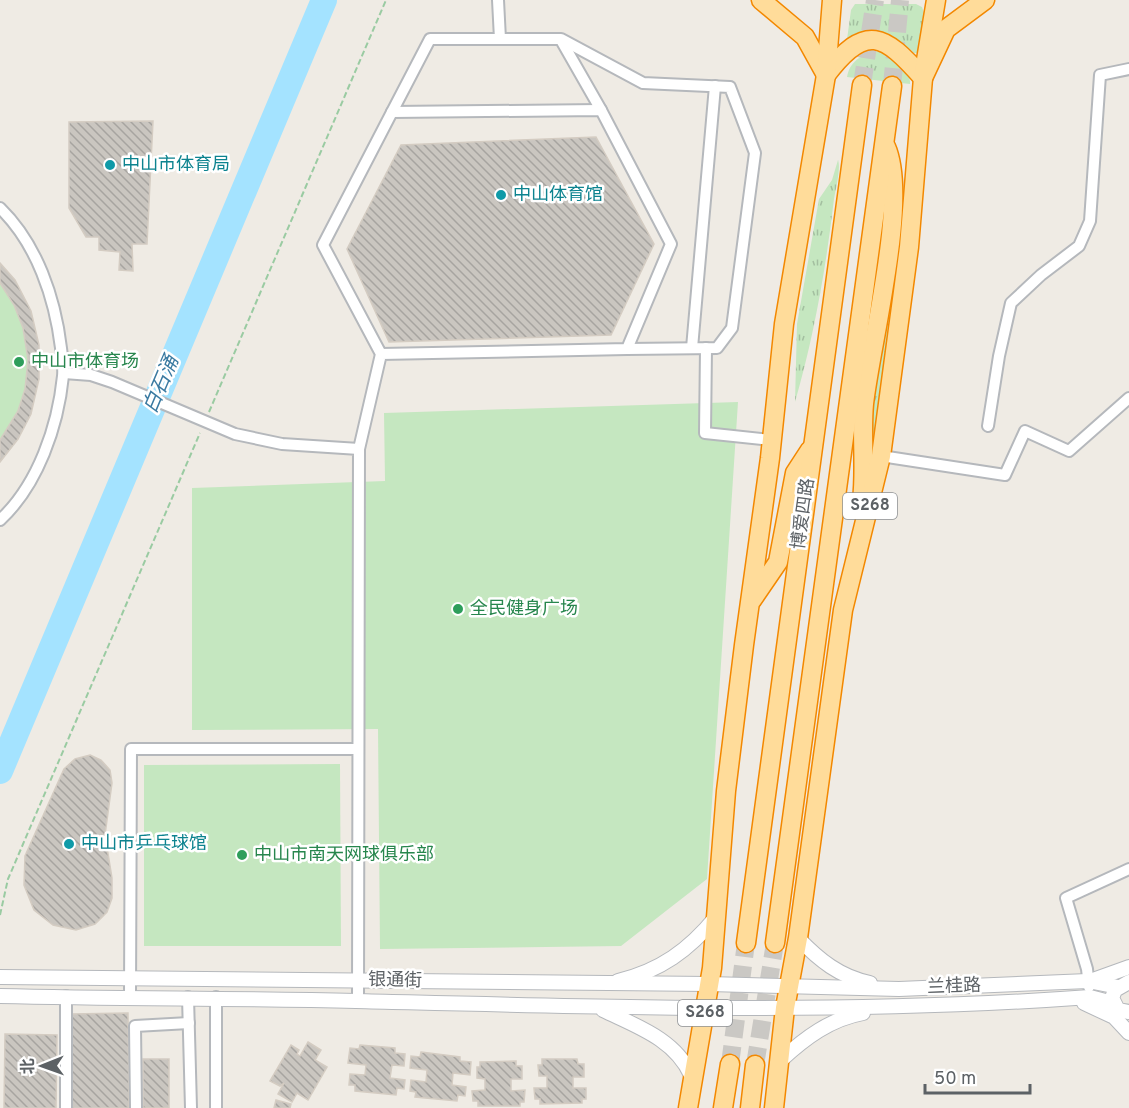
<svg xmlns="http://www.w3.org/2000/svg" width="1129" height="1108" viewBox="0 0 1129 1108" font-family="Overpass,'Noto Sans SC',sans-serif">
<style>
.grass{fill:url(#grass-tufts)}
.pitch{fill:#c5e7c0}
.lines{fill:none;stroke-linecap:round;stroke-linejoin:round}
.river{stroke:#a4e3ff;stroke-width:26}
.building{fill:url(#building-back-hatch);stroke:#d4ccc2;stroke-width:1.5}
.trunk-tunnel{stroke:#cac8c4;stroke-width:18;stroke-dasharray:18 9;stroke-linecap:butt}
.minor-casing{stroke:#b5b8bc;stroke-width:14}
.tertiary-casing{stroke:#b5b8bc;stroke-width:16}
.trunk-casing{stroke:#f38800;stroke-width:21}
.path{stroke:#9acba2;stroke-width:2;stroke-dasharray:6 3;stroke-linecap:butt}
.minor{stroke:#fff;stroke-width:10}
.tertiary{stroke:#fff;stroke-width:14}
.trunk{stroke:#ffdc9a;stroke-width:18}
.culture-dot{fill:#0f9aa8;stroke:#fff;stroke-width:2}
.leisure-dot{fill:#2e9e5b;stroke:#fff;stroke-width:2}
.labels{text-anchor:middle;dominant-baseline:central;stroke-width:5;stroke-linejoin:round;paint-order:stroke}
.shield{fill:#fff;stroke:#8d9093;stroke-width:1.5}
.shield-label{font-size:16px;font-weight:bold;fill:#5c6165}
.culture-label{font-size:18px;fill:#0d838f;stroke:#fff;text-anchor:start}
.leisure-label{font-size:18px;fill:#27864d;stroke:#fff;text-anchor:start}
.street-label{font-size:18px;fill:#5c6165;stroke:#fff}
.water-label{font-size:20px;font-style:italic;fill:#3a7aa1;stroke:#fff}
</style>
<defs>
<pattern id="grass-tufts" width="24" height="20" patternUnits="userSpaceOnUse" patternTransform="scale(1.5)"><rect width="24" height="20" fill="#c5e7c0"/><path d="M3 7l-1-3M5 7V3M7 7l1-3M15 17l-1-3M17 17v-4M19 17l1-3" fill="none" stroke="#a3bfa0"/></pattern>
<pattern id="building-back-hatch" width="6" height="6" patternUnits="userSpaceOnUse" patternTransform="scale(1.5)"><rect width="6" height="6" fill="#cac6c0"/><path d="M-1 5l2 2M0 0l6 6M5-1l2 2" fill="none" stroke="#a7a4a0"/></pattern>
</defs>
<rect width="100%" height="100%" fill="#efebe4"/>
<!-- grass -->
<g class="grass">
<path d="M855,4H916L922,7L924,13L919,53H914C894,31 872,42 846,47L851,10Z"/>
<path d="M881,51C894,53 911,70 910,84L847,77C850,59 865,53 881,51Z"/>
<path d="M838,160C841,168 836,188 834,199C826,268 814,336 795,402L797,324L819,199L832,180Z"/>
<polygon points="894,240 893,309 869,490 867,428"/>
</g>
<!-- pitch -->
<g class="pitch">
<polygon points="0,263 15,280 31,311 31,414 18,439 0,462"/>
<polygon points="738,402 707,879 621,946 380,949 378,729 192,730 192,488 385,481 384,413"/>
<polygon points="340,764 341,946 144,946 144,765"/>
</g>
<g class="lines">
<!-- river -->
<polyline class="river" points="0,771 324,0"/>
</g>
<!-- building -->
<g class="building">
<polygon points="153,121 147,244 132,244 133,271 119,270 120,252 99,250 99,237 86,237 69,208 69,122"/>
<polygon points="596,137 654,244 611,335 389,342 347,249 401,145"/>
<polygon points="0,263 15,280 31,311 39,345 39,379 31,414 18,439 0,462 0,440 18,411 25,389 28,360 23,328 14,305 0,283"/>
<polygon points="90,755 101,760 110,770 112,783 105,835 112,878 112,898 107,912 95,924 76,930 53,925 34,910 24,885 25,856 64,769 75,759"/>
<polygon points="128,1013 129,1108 72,1108 71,1014"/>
<polygon points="5,1034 57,1035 56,1108 4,1108"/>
<polygon points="308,1042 321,1050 315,1060 327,1067 308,1100 297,1093 292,1102 278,1094 284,1083 280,1086 270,1081 291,1045 299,1050 297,1054 300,1056"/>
<polygon points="360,1045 395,1048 395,1053 405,1054 404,1066 392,1065 390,1078 405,1080 404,1089 397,1088 396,1095 355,1091 355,1085 349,1085 350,1074 365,1075 366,1065 348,1063 350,1048 359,1049"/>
<polygon points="421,1052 460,1057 460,1061 471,1062 470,1075 453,1073 452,1085 466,1087 465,1096 458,1095 457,1101 415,1097 416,1092 410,1091 411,1080 426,1082 427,1070 410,1068 411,1056 420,1057"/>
<rect x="143" y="1059" width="26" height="49"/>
<polygon points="542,1059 577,1059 578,1064 584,1064 584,1077 573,1077 573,1088 586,1088 586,1099 582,1099 582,1103 540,1104 540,1099 535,1099 534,1088 547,1088 547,1076 539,1076 538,1065 542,1065"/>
<polygon points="516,1061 516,1066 522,1066 522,1079 511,1079 511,1091 525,1090 524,1102 520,1102 520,1106 478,1106 478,1101 473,1101 472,1091 485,1090 485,1079 477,1078 477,1067 480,1067 480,1062"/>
<polygon points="276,1100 291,1104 290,1108 274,1108"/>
</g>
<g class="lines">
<!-- trunk-tunnel -->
<g class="trunk-tunnel">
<polyline points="862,85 875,0"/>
<polyline points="892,86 900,0"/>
<polyline points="730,1064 746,943"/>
<polyline points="755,1065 775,943"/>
</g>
<defs>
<g id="minor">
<polyline points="498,0 500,39"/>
<polyline points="561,40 601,110"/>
<polyline points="392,112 430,39 561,39 643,83 730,87 755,153 732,328 717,348 627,349"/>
<path d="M0,208C37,244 55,298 61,348C62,357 64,367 63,376C58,426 38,485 0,520"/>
<polyline points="692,348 715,86"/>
<polyline points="706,348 705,433 772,440"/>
<polyline points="64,373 91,375 112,382 235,434 282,444 359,449 358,1001"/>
<polyline points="988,426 999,356 1011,303 1041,275 1079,246 1090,221 1100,75 1129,69"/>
<polyline points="359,449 381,354 323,245 392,112 601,110 671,244 627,349 381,354"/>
<polyline points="881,456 1005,475 1025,431 1069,451 1129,398"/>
<polyline points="1089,987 1087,969 1066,898 1129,869"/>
<polyline points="66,996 66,1108"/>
<polyline points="130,996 131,749 358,749"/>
<polyline points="188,997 191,1108"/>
<polyline points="216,997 216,1108"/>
<polyline points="136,1108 135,1026 189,1023"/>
</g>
<g id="tertiary">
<path d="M798,938C819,960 840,977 870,983"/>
<polyline points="0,977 709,984 899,989 1088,981 1118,987"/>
<path d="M618,981C660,971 689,950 716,917"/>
<polyline points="1090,981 1129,967"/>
<polyline points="1129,982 1115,990 1112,998 1118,1010 1129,1012"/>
<path d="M0,996C119,999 237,998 356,1001C601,1007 846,1015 1090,997L1113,1003"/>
<polyline points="1084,1003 1114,1017 1129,1033"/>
<path d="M603,1010C636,1026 675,1039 691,1075"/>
<path d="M781,1060C805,1038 830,1019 863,1013"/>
</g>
<g id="trunk">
<path d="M761,0L805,37L826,75C866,22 884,34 923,78L946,29L985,0"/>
<path d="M862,500C866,468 861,436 864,404C871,342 909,199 886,147"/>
<polyline points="752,600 778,562 795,473 810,450"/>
<polyline points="746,943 862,85"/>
<polyline points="775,943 892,86"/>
<polyline points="688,1108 712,968 726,791 744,645 770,458 784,324 826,75 832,0"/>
<polyline points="723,1108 730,1064"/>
<polyline points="750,1108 755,1065"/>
<polyline points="774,1108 785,1008 798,938 843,610 881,456 909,247 923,78 936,0"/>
</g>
</defs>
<!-- minor casing -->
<use href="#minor" class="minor-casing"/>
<!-- tertiary casing -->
<use href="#tertiary" class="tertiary-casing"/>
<!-- trunk casing -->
<use href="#trunk" class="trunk-casing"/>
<!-- path -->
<g class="path">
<polyline points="209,412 386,0"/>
<polyline points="0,915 8,879 200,433"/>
</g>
<!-- minor -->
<use href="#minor" class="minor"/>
<!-- tertiary -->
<use href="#tertiary" class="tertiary"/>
<!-- trunk -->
<use href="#trunk" class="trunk"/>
</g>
<!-- markers -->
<g class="culture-dot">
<circle cx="110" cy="165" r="6"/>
<circle cx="501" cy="195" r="6"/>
<circle cx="69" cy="844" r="6"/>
</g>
<g class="leisure-dot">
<circle cx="19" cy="362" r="6"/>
<circle cx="458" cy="609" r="6"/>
<circle cx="242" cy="855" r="6"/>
</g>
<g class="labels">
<!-- shield labels -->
<g class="shield">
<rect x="843" y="493" width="54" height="26" rx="4.5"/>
<rect x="678" y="1000" width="54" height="26" rx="4.5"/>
</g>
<g class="shield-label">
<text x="870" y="506">S268</text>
<text x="705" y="1013">S268</text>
</g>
<!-- culture labels -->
<g class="culture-label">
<text x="122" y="165">中山市体育局</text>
<text x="513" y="195">中山体育馆</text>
<text x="81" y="844">中山市乒乓球馆</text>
</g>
<!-- leisure labels -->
<g class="leisure-label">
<text x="31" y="362">中山市体育场</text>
<text x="470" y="609">全民健身广场</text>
<text x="254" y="855">中山市南天网球俱乐部</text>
</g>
<!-- street labels -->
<g class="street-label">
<text transform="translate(804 514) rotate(-82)">博爱四路</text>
<text transform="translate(395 981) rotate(1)">银通街</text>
<text transform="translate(954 987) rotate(-2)">兰桂路</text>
</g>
<!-- water labels -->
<g class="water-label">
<text transform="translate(162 385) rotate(-67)">白石涌</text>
</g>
</g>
<!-- north arrow -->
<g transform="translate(42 1066) rotate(269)" stroke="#ffffff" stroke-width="4.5" paint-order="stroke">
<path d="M0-4.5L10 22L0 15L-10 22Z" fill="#5c6165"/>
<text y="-9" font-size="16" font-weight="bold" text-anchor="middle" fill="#5c6165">北</text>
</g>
<!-- scale -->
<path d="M925 1084v9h105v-9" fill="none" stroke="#5c6165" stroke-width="3"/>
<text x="934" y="1084" font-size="18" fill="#5c6165" stroke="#ffffff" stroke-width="4.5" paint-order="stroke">50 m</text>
</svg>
